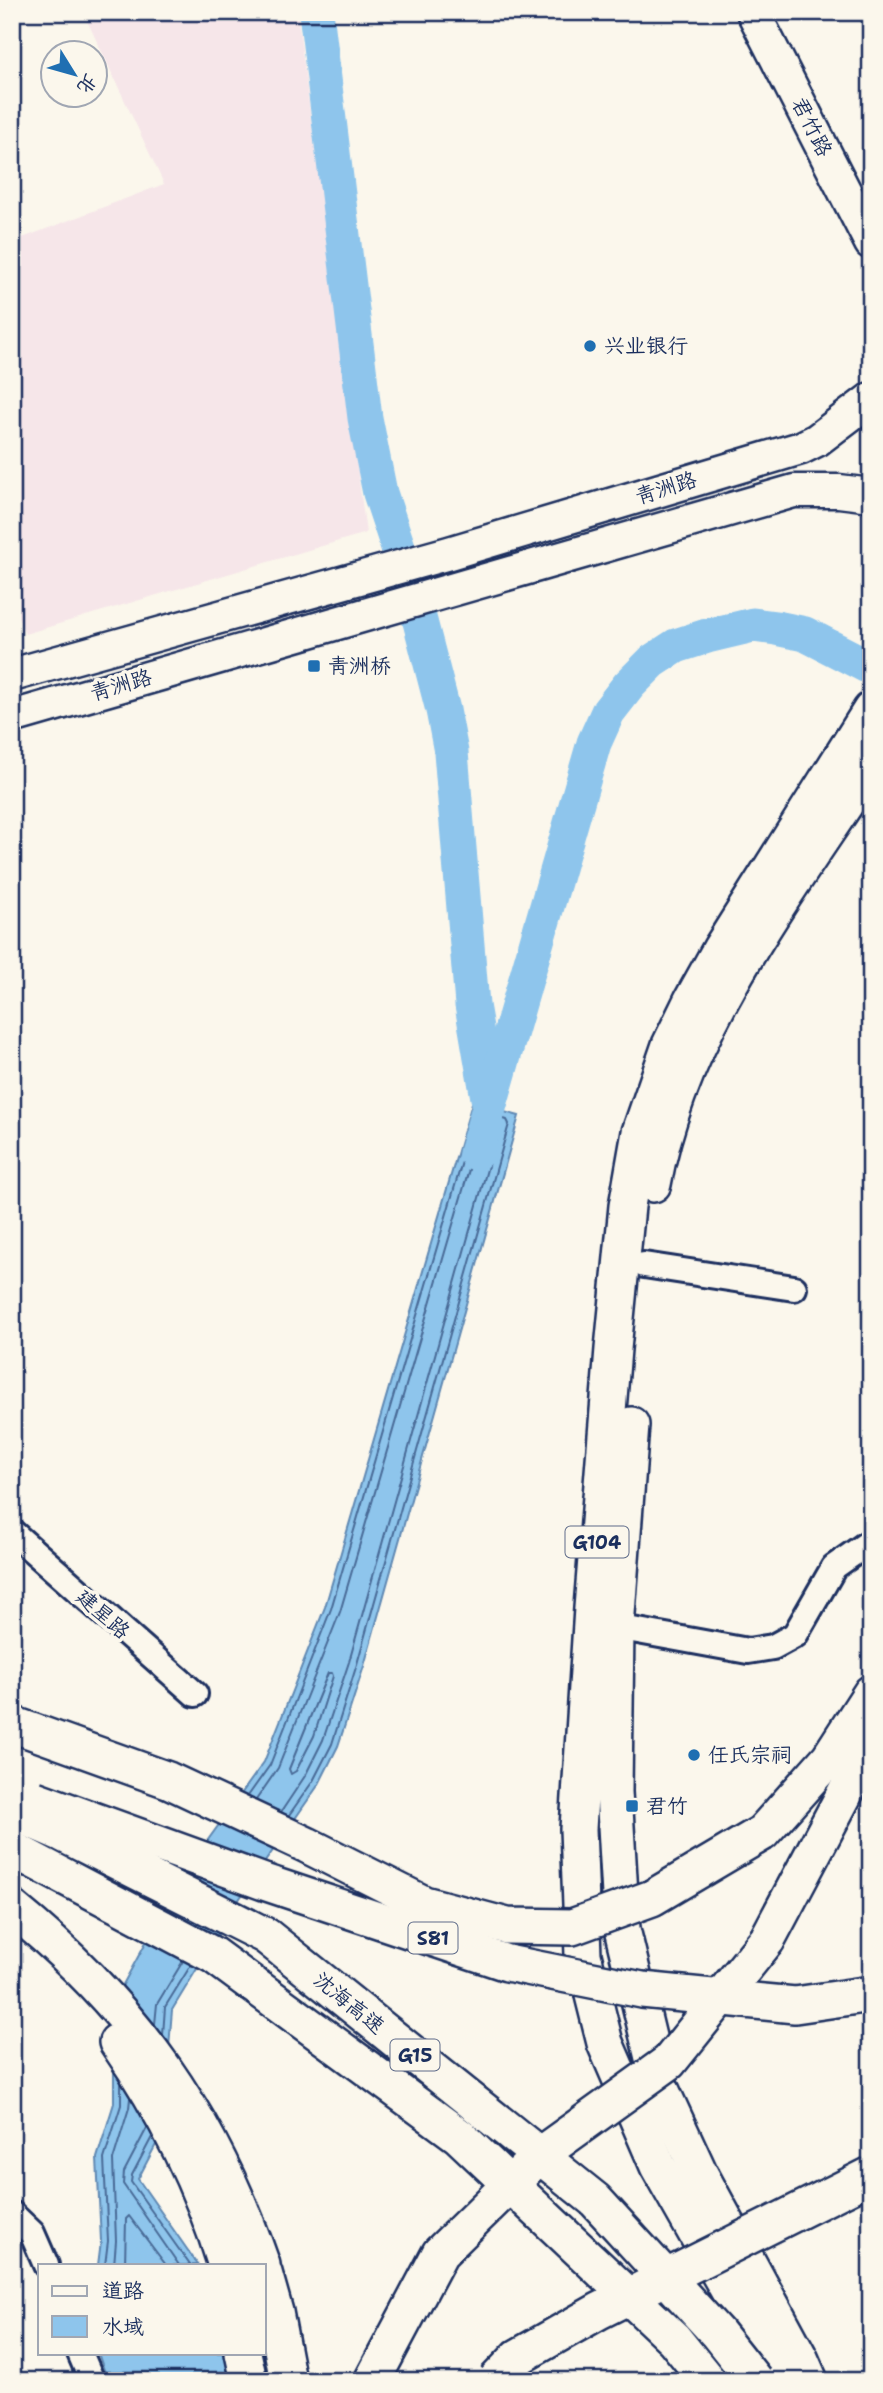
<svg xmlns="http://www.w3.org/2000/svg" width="883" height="2393" viewBox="0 0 883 2393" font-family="'Shantell Sans','LXGW WenKai TC',sans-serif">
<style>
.built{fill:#f6e6e9}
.water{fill:#8ec5ec;stroke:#6089b3;stroke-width:2}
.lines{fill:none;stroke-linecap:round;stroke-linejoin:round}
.shore{stroke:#496b97;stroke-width:2}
.river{stroke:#8ec5ec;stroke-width:35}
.minor-casing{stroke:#1b2f5e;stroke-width:30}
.major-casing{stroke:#1b2f5e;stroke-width:37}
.highway-casing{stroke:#1b2f5e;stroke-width:40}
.minor{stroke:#fbf7ec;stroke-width:24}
.major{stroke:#fbf7ec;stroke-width:32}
.highway{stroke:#fbf7ec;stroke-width:35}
.highway-bridge-casing{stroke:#1b2f5e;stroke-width:40;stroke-linecap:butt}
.highway-bridge{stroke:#fbf7ec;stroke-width:35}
.poi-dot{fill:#1f6fb2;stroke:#fbf7ec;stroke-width:2.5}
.labels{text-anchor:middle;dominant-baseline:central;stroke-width:7;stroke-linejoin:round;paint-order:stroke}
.shield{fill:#fbf7ec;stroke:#5e6b89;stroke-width:2}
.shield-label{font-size:19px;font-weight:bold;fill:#1b2f5e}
.street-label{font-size:21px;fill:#1b2f5e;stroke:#fbf7ec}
.poi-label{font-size:21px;fill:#1b2f5e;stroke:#fbf7ec;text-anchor:start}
</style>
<rect width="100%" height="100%" fill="#fbf7ec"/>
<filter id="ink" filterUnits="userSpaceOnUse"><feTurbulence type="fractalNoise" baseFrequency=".0143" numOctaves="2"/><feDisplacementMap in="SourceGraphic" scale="14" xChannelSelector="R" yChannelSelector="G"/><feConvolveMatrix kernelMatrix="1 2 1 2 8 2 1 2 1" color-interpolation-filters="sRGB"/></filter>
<g filter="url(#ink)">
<!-- built -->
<polygon class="built" points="83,12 297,12 366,533 25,634 12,601 12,242 164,184"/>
<!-- water -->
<g class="water">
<polygon points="472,1103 519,1116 364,1666 338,1746 319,1784 240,1898 172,2010 162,2133 138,2179 198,2265 98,2265 101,2241 97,2158 114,2103 114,2001 182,1876 264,1762 325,1607"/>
<polygon points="98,2353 225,2353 231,2381 108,2381"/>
</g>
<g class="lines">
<!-- shore -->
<g class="shore">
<polygon points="328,1673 332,1673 333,1676 314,1736 296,1771 291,1774 289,1769"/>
<polyline points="248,1796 270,1765 331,1609 476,1114 480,1112 507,1120 509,1124 357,1664 332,1744 313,1781 289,1815"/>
<polyline points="256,1800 278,1768 340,1612 482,1125 486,1123 496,1126 498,1130 349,1662 323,1740 305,1776 281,1812"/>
<polyline points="155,2024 157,2004 183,1961"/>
<polyline points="163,2035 165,2007 191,1965"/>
<polyline points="147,2128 124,2172 123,2184 179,2265"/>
<polyline points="152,2137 132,2175 131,2182 190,2265"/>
<polyline points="105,2265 108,2241 104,2159 121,2105 121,2084"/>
<polyline points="114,2265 116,2241 113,2160 129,2108 130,2098"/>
<polyline points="125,2265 126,2219 129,2216 166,2265"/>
</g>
<!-- river -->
<g class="river">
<polyline points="316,12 365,418 380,493 410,583 443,710 451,752 472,1005 488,1098"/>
<polyline points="476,1153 594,743 608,712 629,685 653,661 676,646 707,636 753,625 776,628 805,634 871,668"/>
</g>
<defs>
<g id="minor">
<polyline points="644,1265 794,1288"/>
<polyline points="12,1532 195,1694"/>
<polyline points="616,1627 748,1651 773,1647 795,1635 834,1567 871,1541"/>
<polyline points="12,2214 32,2233 46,2265"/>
<polyline points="80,2353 92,2381"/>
</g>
<g id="major">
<polyline points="753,12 871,243"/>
<polyline points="12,675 449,553 801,448 817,440 871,399"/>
<polyline points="12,717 794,491 839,491 871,495"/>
</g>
<g id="highway">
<path d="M653,1184C680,1030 787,894 871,765"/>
<polyline points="631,1425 616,1627 614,1792 622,1929 660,2087 700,2174 800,2358 810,2381"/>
<polyline points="762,1833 829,1758 871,1693"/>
<path d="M12,1908C134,2007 211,2117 262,2265"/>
<polyline points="767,1940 871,1744"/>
<path d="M117,2042C164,2110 202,2187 226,2265"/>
<polyline points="264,2273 275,2312 288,2381"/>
<polyline points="243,2353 249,2381"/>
<polyline points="776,2381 768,2360 658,2166 605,2043 583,1955 578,1829 581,1780 592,1608 613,1349 627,1206 640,1132 670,1045 692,1000 721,948 871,710"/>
</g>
</defs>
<!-- minor casing -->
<use href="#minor" class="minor-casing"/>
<!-- major casing -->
<use href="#major" class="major-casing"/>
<!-- highway casing -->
<use href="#highway" class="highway-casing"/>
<!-- minor -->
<use href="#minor" class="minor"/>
<!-- major -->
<use href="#major" class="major"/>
<!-- highway -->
<use href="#highway" class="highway"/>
<defs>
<g id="highway-bridge">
<polyline points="12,1724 168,1780 307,1845 424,1904 507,1926 572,1927 652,1898 762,1833"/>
<polyline points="35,1799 264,1882 507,1963 642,1990 795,2005 871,1994"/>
<polyline points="12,1812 63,1834 266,1936 595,2200 717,2333 755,2381"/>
<polyline points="12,1849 213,1955 459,2136 674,2339 708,2381"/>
<polyline points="372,2381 440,2253 541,2154 669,2062 767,1940"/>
<polyline points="495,2381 518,2357 599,2311 871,2175"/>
</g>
</defs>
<!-- highway-bridge casing -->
<use href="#highway-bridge" class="highway-bridge-casing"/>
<!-- highway-bridge -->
<use href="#highway-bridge" class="highway-bridge"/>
</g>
</g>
<!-- markers -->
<g class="poi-dot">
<circle cx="590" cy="346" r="7"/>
<rect x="307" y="659" width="14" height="14" rx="3.5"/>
<circle cx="694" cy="1755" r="7"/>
<rect x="625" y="1799" width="14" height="14" rx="3.5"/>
</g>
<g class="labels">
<!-- shield labels -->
<g class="shield">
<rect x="565.5" y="1526.5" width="63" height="31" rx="5"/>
<rect x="408.5" y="1922.5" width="49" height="31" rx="5"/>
<rect x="390.5" y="2039.5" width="49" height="31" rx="5"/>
</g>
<g class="shield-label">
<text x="597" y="1542">G104</text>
<text x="433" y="1938">S81</text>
<text x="415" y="2055">G15</text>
</g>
<!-- street labels -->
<g class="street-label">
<text transform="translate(812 127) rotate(63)">君竹路</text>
<text transform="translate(666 488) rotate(-17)">青洲路</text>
<text transform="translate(121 685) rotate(-16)">青洲路</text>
<text transform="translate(103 1614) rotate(41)">建星路</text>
<text transform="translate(349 2003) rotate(39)">沈海高速</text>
</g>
<!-- poi labels -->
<g class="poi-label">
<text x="604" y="346">兴业银行</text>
<text x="328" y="666">青洲桥</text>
<text x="708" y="1755">任氏宗祠</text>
<text x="646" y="1806">君竹</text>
</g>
</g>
<!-- margin -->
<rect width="883" height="2393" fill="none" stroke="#fbf7ec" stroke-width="42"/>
<rect x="21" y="21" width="841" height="2351" fill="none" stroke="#1b2f5e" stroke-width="2.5" filter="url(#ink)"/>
<!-- legend -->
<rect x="38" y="2264" width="228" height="91" fill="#fbf7ec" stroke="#a1a7b3" stroke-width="2"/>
<rect x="52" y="2286" width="35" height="10" fill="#fbf7ec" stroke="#a1a7b3" stroke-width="2"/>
<text x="102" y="2298" font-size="21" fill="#1b2f5e">道路</text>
<rect x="52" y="2316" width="35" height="21" fill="#8ec5ec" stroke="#a1a7b3" stroke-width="2"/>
<text x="102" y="2334" font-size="21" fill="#1b2f5e">水域</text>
<!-- north arrow -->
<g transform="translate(74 74) rotate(127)"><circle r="33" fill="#fbf7ec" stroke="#a1a7b3" stroke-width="2"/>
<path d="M0-5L12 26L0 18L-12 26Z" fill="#1f6fb2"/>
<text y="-10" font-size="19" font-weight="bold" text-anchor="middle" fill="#1b2f5e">北</text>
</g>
</svg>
